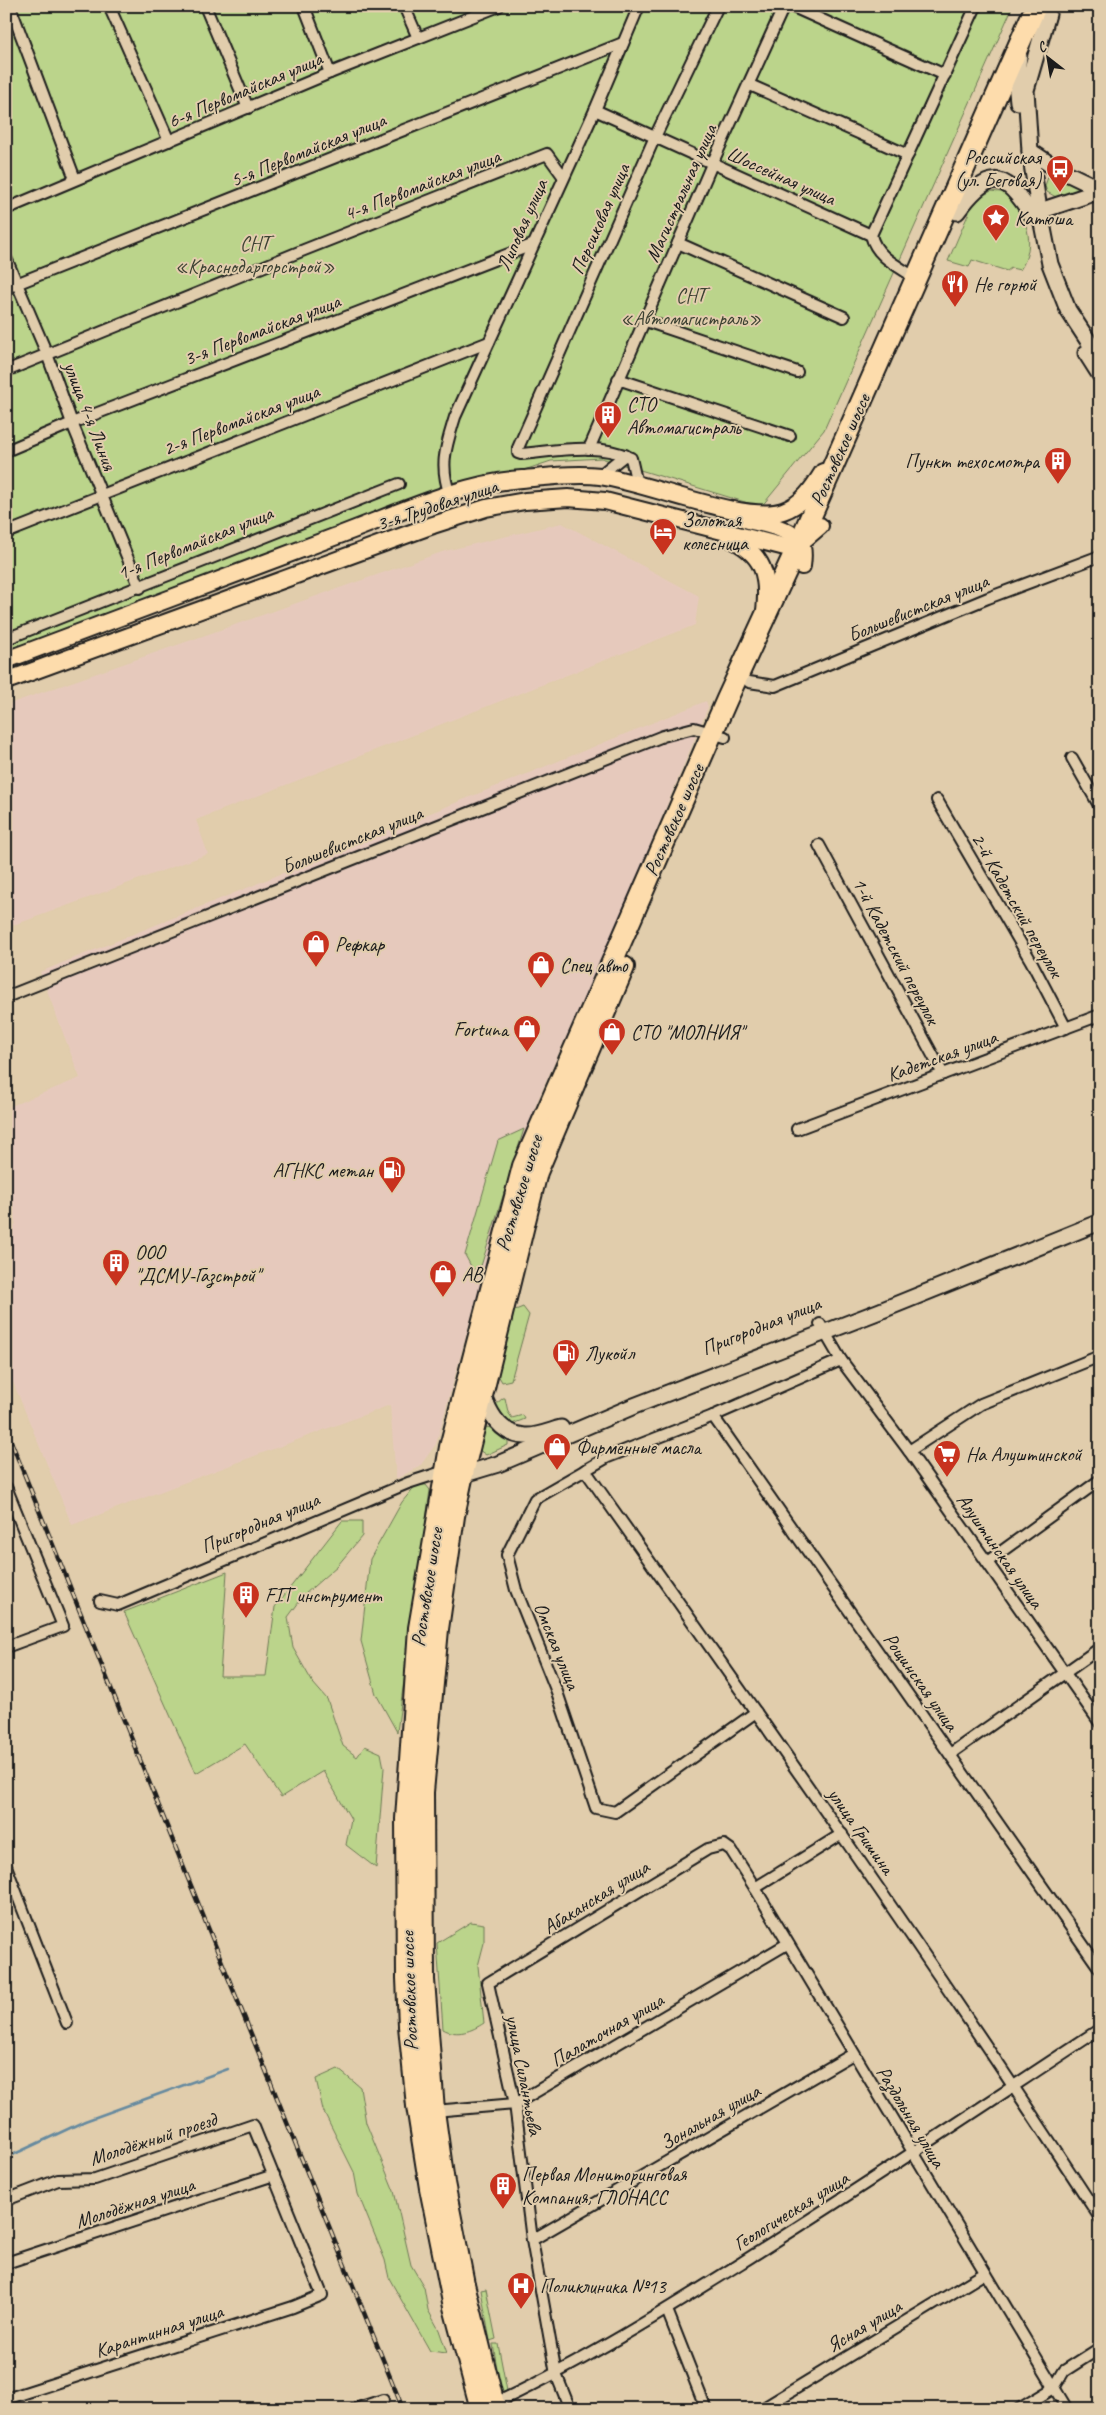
<svg xmlns="http://www.w3.org/2000/svg" width="1106" height="2415" viewBox="0 0 1106 2415" font-family="Caveat,sans-serif">
<style>
.built{fill:#e6c9bc}
.green{fill:#bbd48b;stroke:#6c7854}
.lines{fill:none;stroke-linecap:round;stroke-linejoin:round}
.stream{stroke:#668a9f;stroke-width:2.5}
.street-casing{stroke:#1c1c1c;stroke-width:14}
.secondary-casing{stroke:#1c1c1c;stroke-width:19}
.primary-casing{stroke:#1c1c1c;stroke-width:20}
.highway-casing{stroke:#1c1c1c;stroke-width:24}
.street{stroke:#e1cdac;stroke-width:10}
.secondary{stroke:#e1cdac;stroke-width:15}
.primary{stroke:#fddcac;stroke-width:16}
.highway{stroke:#fddcac;stroke-width:20}
.rail-casing{stroke:#1c1c1c;stroke-width:4.5}
.rail{stroke:#e1cdac;stroke-width:2.5;stroke-dasharray:8;stroke-linecap:butt}
.labels{text-anchor:middle;dominant-baseline:central;stroke-width:4;stroke-linejoin:round;paint-order:stroke}
.street-label{font-size:20px;fill:#1c1c1c;stroke:#e1cdac}
.poi-label{font-size:20px;fill:#1c1c1c;stroke:#e1cdac;text-anchor:start}
.park-label{font-size:20px;fill:#3c4132;stroke:#e1cdac}
</style>
<rect width="100%" height="100%" fill="#e1cdac"/>
<filter id="ink" filterUnits="userSpaceOnUse"><feTurbulence type="fractalNoise" baseFrequency=".02" numOctaves="2"/><feDisplacementMap in="SourceGraphic" scale="10" xChannelSelector="R" yChannelSelector="G"/><feConvolveMatrix kernelMatrix="1 2 1 2 8 2 1 2 1" color-interpolation-filters="sRGB"/></filter>
<g filter="url(#ink)">
<!-- built -->
<g class="built">
<polygon points="562,523 699,596 695,625 196,820 208,854 6,928 6,705 445,551"/>
<polygon points="706,701 708,707 626,903 537,1102 503,1203 436,1444 420,1466 396,1479 390,1405 72,1525 6,1365 6,1228 16,1224 6,1200 6,1108 80,1078 40,972"/>
</g>
<!-- green -->
<g class="green">
<polygon points="6,6 1013,6 824,430 761,507 601,458 551,461 450,495 6,661"/>
<polygon points="1050,171 1084,188 1056,197 1047,192 1045,186"/>
<path d="M991,191L1008,193C1025,215 1038,243 1020,270L1011,268L1007,271L972,260L969,267L948,261L974,201Z"/>
<polygon points="524,1129 481,1266 473,1270 465,1255 498,1141"/>
<polygon points="523,1307 529,1315 511,1380 502,1382 497,1373 513,1311"/>
<polygon points="503,1398 505,1398 508,1412 512,1418 523,1415 525,1419 512,1424 502,1420 495,1405"/>
<polygon points="486,1427 492,1428 508,1439 508,1445 486,1455 479,1450"/>
<polygon points="416,1485 426,1485 430,1490 397,1732 376,1694 361,1641 370,1559 402,1502"/>
<polygon points="342,1521 362,1521 362,1536 338,1565 305,1594 288,1617 293,1648 313,1683 327,1699 343,1746 357,1757 365,1746 381,1753 384,1768 376,1868 346,1845 351,1819 323,1771 281,1797 245,1744 196,1773 124,1612 227,1572 220,1676 266,1676 275,1607"/>
<path d="M471,1922L484,1924V1943L478,1966L484,2023C472,2031 457,2037 443,2029L437,1943Z"/>
<polygon points="338,2069 360,2087 366,2123 394,2191 411,2265 424,2287 428,2310 439,2330 447,2353 430,2351 389,2278 385,2260 358,2194 354,2172 323,2110 316,2079"/>
<polygon points="486,2289 496,2339 490,2341 481,2290"/>
<polygon points="493,2344 498,2344 507,2391 501,2393"/>
</g>
<g class="lines">
<!-- stream -->
<polyline class="stream" points="6,2158 85,2121 228,2069"/>
<defs>
<g id="street">
<polyline points="10,6 75,179"/>
<polyline points="109,6 169,141"/>
<polyline points="205,6 248,108"/>
<polyline points="304,6 330,73"/>
<polyline points="404,6 418,38"/>
<polyline points="791,6 945,75"/>
<polyline points="750,85 908,155"/>
<polyline points="595,110 871,235"/>
<polyline points="6,209 330,73 499,6"/>
<polyline points="871,235 976,6"/>
<path d="M871,235C876,257 898,266 916,278"/>
<polyline points="678,243 844,317"/>
<polyline points="6,258 47,354 72,423 140,588"/>
<polyline points="6,288 623,43"/>
<polyline points="643,320 797,372"/>
<polyline points="6,371 304,250 547,154 563,176"/>
<polyline points="618,379 790,436"/>
<polyline points="589,449 712,164 784,6"/>
<polyline points="6,451 72,423 532,245"/>
<polyline points="599,476 625,455"/>
<path d="M637,484L631,458C598,442 556,451 521,454L518,453V448L654,139L718,6"/>
<path d="M450,495C439,464 446,447 455,417L595,110L639,6"/>
<polyline points="6,533 489,342"/>
<polyline points="6,639 399,484"/>
<polyline points="749,682 775,686 988,598 1100,556"/>
<polyline points="1072,758 1100,807"/>
<polyline points="937,800 1031,961 1066,1028"/>
<polyline points="819,845 943,1074"/>
<polyline points="6,997 663,736 694,728 725,737"/>
<polyline points="797,1129 1100,1015"/>
<polyline points="820,1324 841,1360 909,1451 1100,1723"/>
<polyline points="713,1416 1100,1969"/>
<polyline points="909,1451 981,1404 1100,1356"/>
<path d="M585,1470C760,1717 935,1964 1100,2218"/>
<polyline points="6,1487 63,1626 6,1647"/>
<polyline points="987,1562 1100,1480"/>
<polyline points="100,1601 118,1605 408,1483 445,1471"/>
<polyline points="756,1712 615,1812 596,1808 557,1692 516,1590 507,1555 535,1499 608,1457 713,1416 841,1360"/>
<polyline points="950,1754 1100,1648"/>
<polyline points="6,1866 67,2023"/>
<polyline points="755,1888 842,1834"/>
<polyline points="434,2111 515,2104 787,1944"/>
<polyline points="6,2200 58,2180 95,2179 253,2125 322,2295 293,2307 6,2399"/>
<polyline points="532,2240 853,2054"/>
<polyline points="6,2263 274,2175"/>
<polyline points="667,2310 706,2409"/>
<path d="M492,2394L502,2400C591,2358 674,2305 757,2253C873,2180 986,2104 1100,2029"/>
<polyline points="355,2409 383,2400"/>
<polyline points="570,2409 556,2374 532,2240 515,2104 488,1983 708,1849 724,1845 731,1850 755,1888 1067,2409"/>
<polyline points="762,2409 985,2273"/>
<polyline points="1019,2409 1054,2388 1064,2371 1100,2348"/>
</g>
<g id="secondary">
<polyline points="1048,14 1026,90 1030,151 1038,203 1050,264 1068,310 1100,359"/>
<polyline points="1018,102 1016,82 1019,56"/>
<polyline points="1030,151 1054,167 1100,189"/>
<path d="M957,212C988,171 1002,168 1031,214"/>
<polyline points="1031,214 1100,191"/>
<polyline points="1086,353 1100,375"/>
<path d="M483,1394C489,1413 501,1435 525,1436C536,1437 550,1431 561,1428"/>
<polyline points="455,1477 498,1464 634,1406 880,1311 1100,1222"/>
</g>
<g id="primary">
<path d="M745,519C760,524 790,527 800,542C804,548 803,559 802,566"/>
<path d="M729,538C764,554 769,575 765,611"/>
<path d="M6,660C115,619 225,578 334,537C392,516 460,483 522,479C547,477 575,473 600,476C646,482 745,524 783,511C803,504 813,488 823,472"/>
<polyline points="6,681 433,525 486,508 525,501 568,498 605,501 785,547 806,538 820,526"/>
</g>
<g id="highway">
<polyline points="481,2409 454,2307 430,2188 417,2106 409,2026 407,1978 406,1819 419,1628 450,1447 523,1166 727,699 800,541 1036,6"/>
<polyline points="495,2409 464,2284 444,2183 434,2111 424,1980 423,1792 438,1629 454,1516 464,1469 537,1172 624,967"/>
</g>
</defs>
<!-- street casing -->
<use href="#street" class="street-casing"/>
<!-- secondary casing -->
<use href="#secondary" class="secondary-casing"/>
<!-- primary casing -->
<use href="#primary" class="primary-casing"/>
<!-- highway casing -->
<use href="#highway" class="highway-casing"/>
<!-- street -->
<use href="#street" class="street"/>
<!-- secondary -->
<use href="#secondary" class="secondary"/>
<!-- primary -->
<use href="#primary" class="primary"/>
<!-- highway -->
<use href="#highway" class="highway"/>
<defs>
<polyline id="rail" points="6,1429 403,2409"/>
</defs>
<!-- rail casing -->
<use href="#rail" class="rail-casing"/>
<!-- rail -->
<use href="#rail" class="rail"/>
</g>
</g>
<!-- icons -->
<defs>
<symbol id="bus-pin" viewBox="-11 -11 22 30"><path d="M0 17L-7.5 6A9.5 9.5 0 1 1 7.5 6Z" fill="#c8321e" stroke="#e1cdac"/><path d="M-5-6H5V4H4V6H2V4H-2V6H-4V4H-5ZM-3.5-4V0h7V-4ZM-3.5 1.2v1.5H-2V1.2ZM2 1.2v1.5H3.5V1.2Z" fill="#fff"/></symbol>
<symbol id="sight-pin" viewBox="-11 -11 22 30"><path d="M0 17L-7.5 6A9.5 9.5 0 1 1 7.5 6Z" fill="#c8321e" stroke="#e1cdac"/><path d="M0-6L1.8-2.2L6-1.7L2.9 1.2L3.7 5.4L0 3.3L-3.7 5.4L-2.9 1.2L-6-1.7L-1.8-2.2Z" fill="#fff"/></symbol>
<symbol id="restaurant-pin" viewBox="-11 -11 22 30"><path d="M0 17L-7.5 6A9.5 9.5 0 1 1 7.5 6Z" fill="#c8321e" stroke="#e1cdac"/><path d="M-5-6h1v4h1v-4h1v4h1v-4h1v5L-1.5 .5V6h-2V.5L-5-1ZM5-6V6H3V1.5H1.5Q1.5-4 5-6Z" fill="#fff"/></symbol>
<symbol id="building-pin" viewBox="-11 -11 22 30"><path d="M0 17L-7.5 6A9.5 9.5 0 1 1 7.5 6Z" fill="#c8321e" stroke="#e1cdac"/><path d="M-4-6H4V6H1V3H-1V6H-4ZM-2.5-4.3h1.7v1.8h-1.7ZM.8-4.3h1.7v1.8H.8ZM-2.5-1h1.7V.8h-1.7ZM.8-1h1.7V.8H.8Z" fill="#fff"/></symbol>
<symbol id="hotel-pin" viewBox="-11 -11 22 30"><path d="M0 17L-7.5 6A9.5 9.5 0 1 1 7.5 6Z" fill="#c8321e" stroke="#e1cdac"/><path d="M-6-4.5h1.5V1H6V5H4.5V3h-9V5H-6ZM-4 0a1.8 1.8 0 1 1 3.6 0ZM.5 0V-2.5h3Q6-2.5 6 0Z" fill="#fff"/></symbol>
<symbol id="shop-pin" viewBox="-11 -11 22 30"><path d="M0 17L-7.5 6A9.5 9.5 0 1 1 7.5 6Z" fill="#c8321e" stroke="#e1cdac"/><path d="M-5-2.5h2.3a2.7 3.5 0 0 1 5.4 0H5L5.5 6h-11ZM-1.5-2.5h3a1.5 2.3 0 0 0-3 0Z" fill="#fff"/></symbol>
<symbol id="fuel-pin" viewBox="-11 -11 22 30"><path d="M0 17L-7.5 6A9.5 9.5 0 1 1 7.5 6Z" fill="#c8321e" stroke="#e1cdac"/><path d="M-5.5-6h7V0h2V4h1.3V-2.5L3-4.5l.8-.8L6-3V5H2.5V1h-1V6h-7ZM-4.2-4.7v3.2H.2V-4.7Z" fill="#fff"/></symbol>
<symbol id="supermarket-pin" viewBox="-11 -11 22 30"><path d="M0 17L-7.5 6A9.5 9.5 0 1 1 7.5 6Z" fill="#c8321e" stroke="#e1cdac"/><path d="M-6-5.5h2.5l.6 2H6L4.5 2H-2.5L-4.4-4H-6ZM-1.5 3.2a1.3 1.3 0 1 0 .1 0ZM3 3.2a1.3 1.3 0 1 0 .1 0Z" fill="#fff"/></symbol>
<symbol id="hospital-pin" viewBox="-11 -11 22 30"><path d="M0 17L-7.5 6A9.5 9.5 0 1 1 7.5 6Z" fill="#c8321e" stroke="#e1cdac"/><path d="M-5-5h3v3.5h4V-5h3V5h-3V1.5h-4V5h-3Z" fill="#fff"/></symbol>
</defs>
<g fill-rule="evenodd">
<use href="#bus-pin" x="1044" y="153" width="32" height="43"/>
<use href="#sight-pin" x="980" y="202" width="32" height="43"/>
<use href="#restaurant-pin" x="939" y="268" width="32" height="43"/>
<use href="#building-pin" x="592" y="399" width="32" height="43"/>
<use href="#building-pin" x="1042" y="445" width="32" height="43"/>
<use href="#hotel-pin" x="647" y="516" width="32" height="43"/>
<use href="#shop-pin" x="300" y="928" width="32" height="43"/>
<use href="#shop-pin" x="525" y="949" width="32" height="43"/>
<use href="#shop-pin" x="511" y="1013" width="32" height="43"/>
<use href="#shop-pin" x="596" y="1016" width="32" height="43"/>
<use href="#fuel-pin" x="376" y="1154" width="32" height="43"/>
<use href="#building-pin" x="100" y="1247" width="32" height="43"/>
<use href="#shop-pin" x="427" y="1258" width="32" height="43"/>
<use href="#fuel-pin" x="550" y="1337" width="32" height="43"/>
<use href="#shop-pin" x="541" y="1431" width="32" height="43"/>
<use href="#supermarket-pin" x="931" y="1438" width="32" height="43"/>
<use href="#building-pin" x="230" y="1579" width="32" height="43"/>
<use href="#building-pin" x="487" y="2170" width="32" height="43"/>
<use href="#hospital-pin" x="505" y="2270" width="32" height="43"/>
</g>
<g class="labels">
<!-- street labels -->
<g class="street-label">
<text transform="translate(245 90) rotate(-23)">6-я Первомайская улица</text>
<text transform="translate(308 150) rotate(-22)">5-я Первомайская улица</text>
<text transform="translate(781 176) rotate(24)">Шоссейная улица</text>
<text transform="translate(422 185) rotate(-21)">4-я Первомайская улица</text>
<text transform="translate(681 193) rotate(-66)">Магистральная улица</text>
<text transform="translate(600 219) rotate(-66)">Персиковая улица</text>
<text transform="translate(522 225) rotate(-66)">Липовая улица</text>
<text transform="translate(262 330) rotate(-21)">3-я Первомайская улица</text>
<text transform="translate(90 416) rotate(69)">улица 4-я Линия</text>
<text transform="translate(241 420) rotate(-21)">2-я Первомайская улица</text>
<text transform="translate(840 450) rotate(-66)">Ростовское шоссе</text>
<text transform="translate(437 505) rotate(-18)">3-я Трудовая улица</text>
<text transform="translate(195 543) rotate(-22)">1-я Первомайская улица</text>
<text transform="translate(918 608) rotate(-22)">Большевистская улица</text>
<text transform="translate(674 820) rotate(-66)">Ростовское шоссе</text>
<text transform="translate(352 840) rotate(-22)">Большевистская улица</text>
<text transform="translate(1017 905) rotate(60)">2-й Кадетский переулок</text>
<text transform="translate(896 951) rotate(62)">1-й Кадетский переулок</text>
<text transform="translate(942 1056) rotate(-20)">Кадетская улица</text>
<text transform="translate(519 1193) rotate(-73)">Ростовское шоссе</text>
<text transform="translate(761 1326) rotate(-22)">Пригородная улица</text>
<text transform="translate(260 1523) rotate(-23)">Пригородная улица</text>
<text transform="translate(1000 1551) rotate(55)">Алуштинская улица</text>
<text transform="translate(427 1587) rotate(-81)">Ростовское шоссе</text>
<text transform="translate(557 1646) rotate(68)">Омская улица</text>
<text transform="translate(921 1682) rotate(55)">Рощинская улица</text>
<text transform="translate(861 1831) rotate(55)">улица Гришина</text>
<text transform="translate(596 1897) rotate(-32)">Абаканская улица</text>
<text transform="translate(409 1991) rotate(-92)">Ростовское шоссе</text>
<text transform="translate(607 2030) rotate(-30)">Палаточная улица</text>
<text transform="translate(524 2075) rotate(79)">улица Силантьева</text>
<text transform="translate(710 2117) rotate(-30)">Зональная улица</text>
<text transform="translate(911 2117) rotate(59)">Раздольная улица</text>
<text transform="translate(153 2139) rotate(-18)">Молодёжный проезд</text>
<text transform="translate(135 2203) rotate(-18)">Молодёжная улица</text>
<text transform="translate(791 2211) rotate(-32)">Геологическая улица</text>
<text transform="translate(864 2326) rotate(-31)">Ясная улица</text>
<text transform="translate(159 2331) rotate(-18)">Карантинная улица</text>
</g>
<!-- poi labels -->
<g class="poi-label">
<text x="1041" y="157" text-anchor="end">Российская<tspan x="1041" dy="23">(ул. Беговая)</tspan></text>
<text x="1015" y="218">Катюша</text>
<text x="974" y="284">Не горюй</text>
<text x="627" y="404">СТО<tspan x="627" dy="23">Автомагистраль</tspan></text>
<text x="1039" y="461" text-anchor="end">Пункт техосмотра</text>
<text x="682" y="520">Золотая<tspan x="682" dy="23">колесница</tspan></text>
<text x="335" y="944">Рефкар</text>
<text x="560" y="965">Спец авто</text>
<text x="508" y="1029" text-anchor="end">Fortuna</text>
<text x="631" y="1032">СТО "МОЛНИЯ"</text>
<text x="373" y="1170" text-anchor="end">АГНКС метан</text>
<text x="135" y="1252">ООО<tspan x="135" dy="23">"ДСМУ-Газстрой"</tspan></text>
<text x="462" y="1274">АВ</text>
<text x="585" y="1353">Лукойл</text>
<text x="576" y="1447">Фирменные масла</text>
<text x="966" y="1454">На Алуштинской</text>
<text x="265" y="1595">FIT инструмент</text>
<text x="522" y="2174">Первая Мониторинговая<tspan x="522" dy="23">Компания, ГЛОНАСС</tspan></text>
<text x="540" y="2286">Поликлиника №13</text>
</g>
<!-- park labels -->
<g class="park-label">
<text x="255" y="243">СНТ<tspan x="255" dy="23">«Краснодаргорстрой»</tspan></text>
<text x="691" y="295">СНТ<tspan x="691" dy="23">«Автомагистраль»</tspan></text>
</g>
</g>
<!-- margin -->
<rect width="1106" height="2415" fill="none" stroke="#e1cdac" stroke-width="25"/>
<rect x="12" y="12" width="1081" height="2390" fill="none" stroke="#1c1c1c" stroke-width="2" filter="url(#ink)"/>
<!-- north arrow -->
<g transform="translate(1048 58) rotate(329)" stroke="#e1cdac" stroke-width="4" paint-order="stroke">
<path d="M0-4L9 19L0 12L-9 19Z" fill="#1c1c1c"/>
<text y="-8" font-size="14" font-weight="bold" text-anchor="middle" fill="#1c1c1c">С</text>
</g>
</svg>
